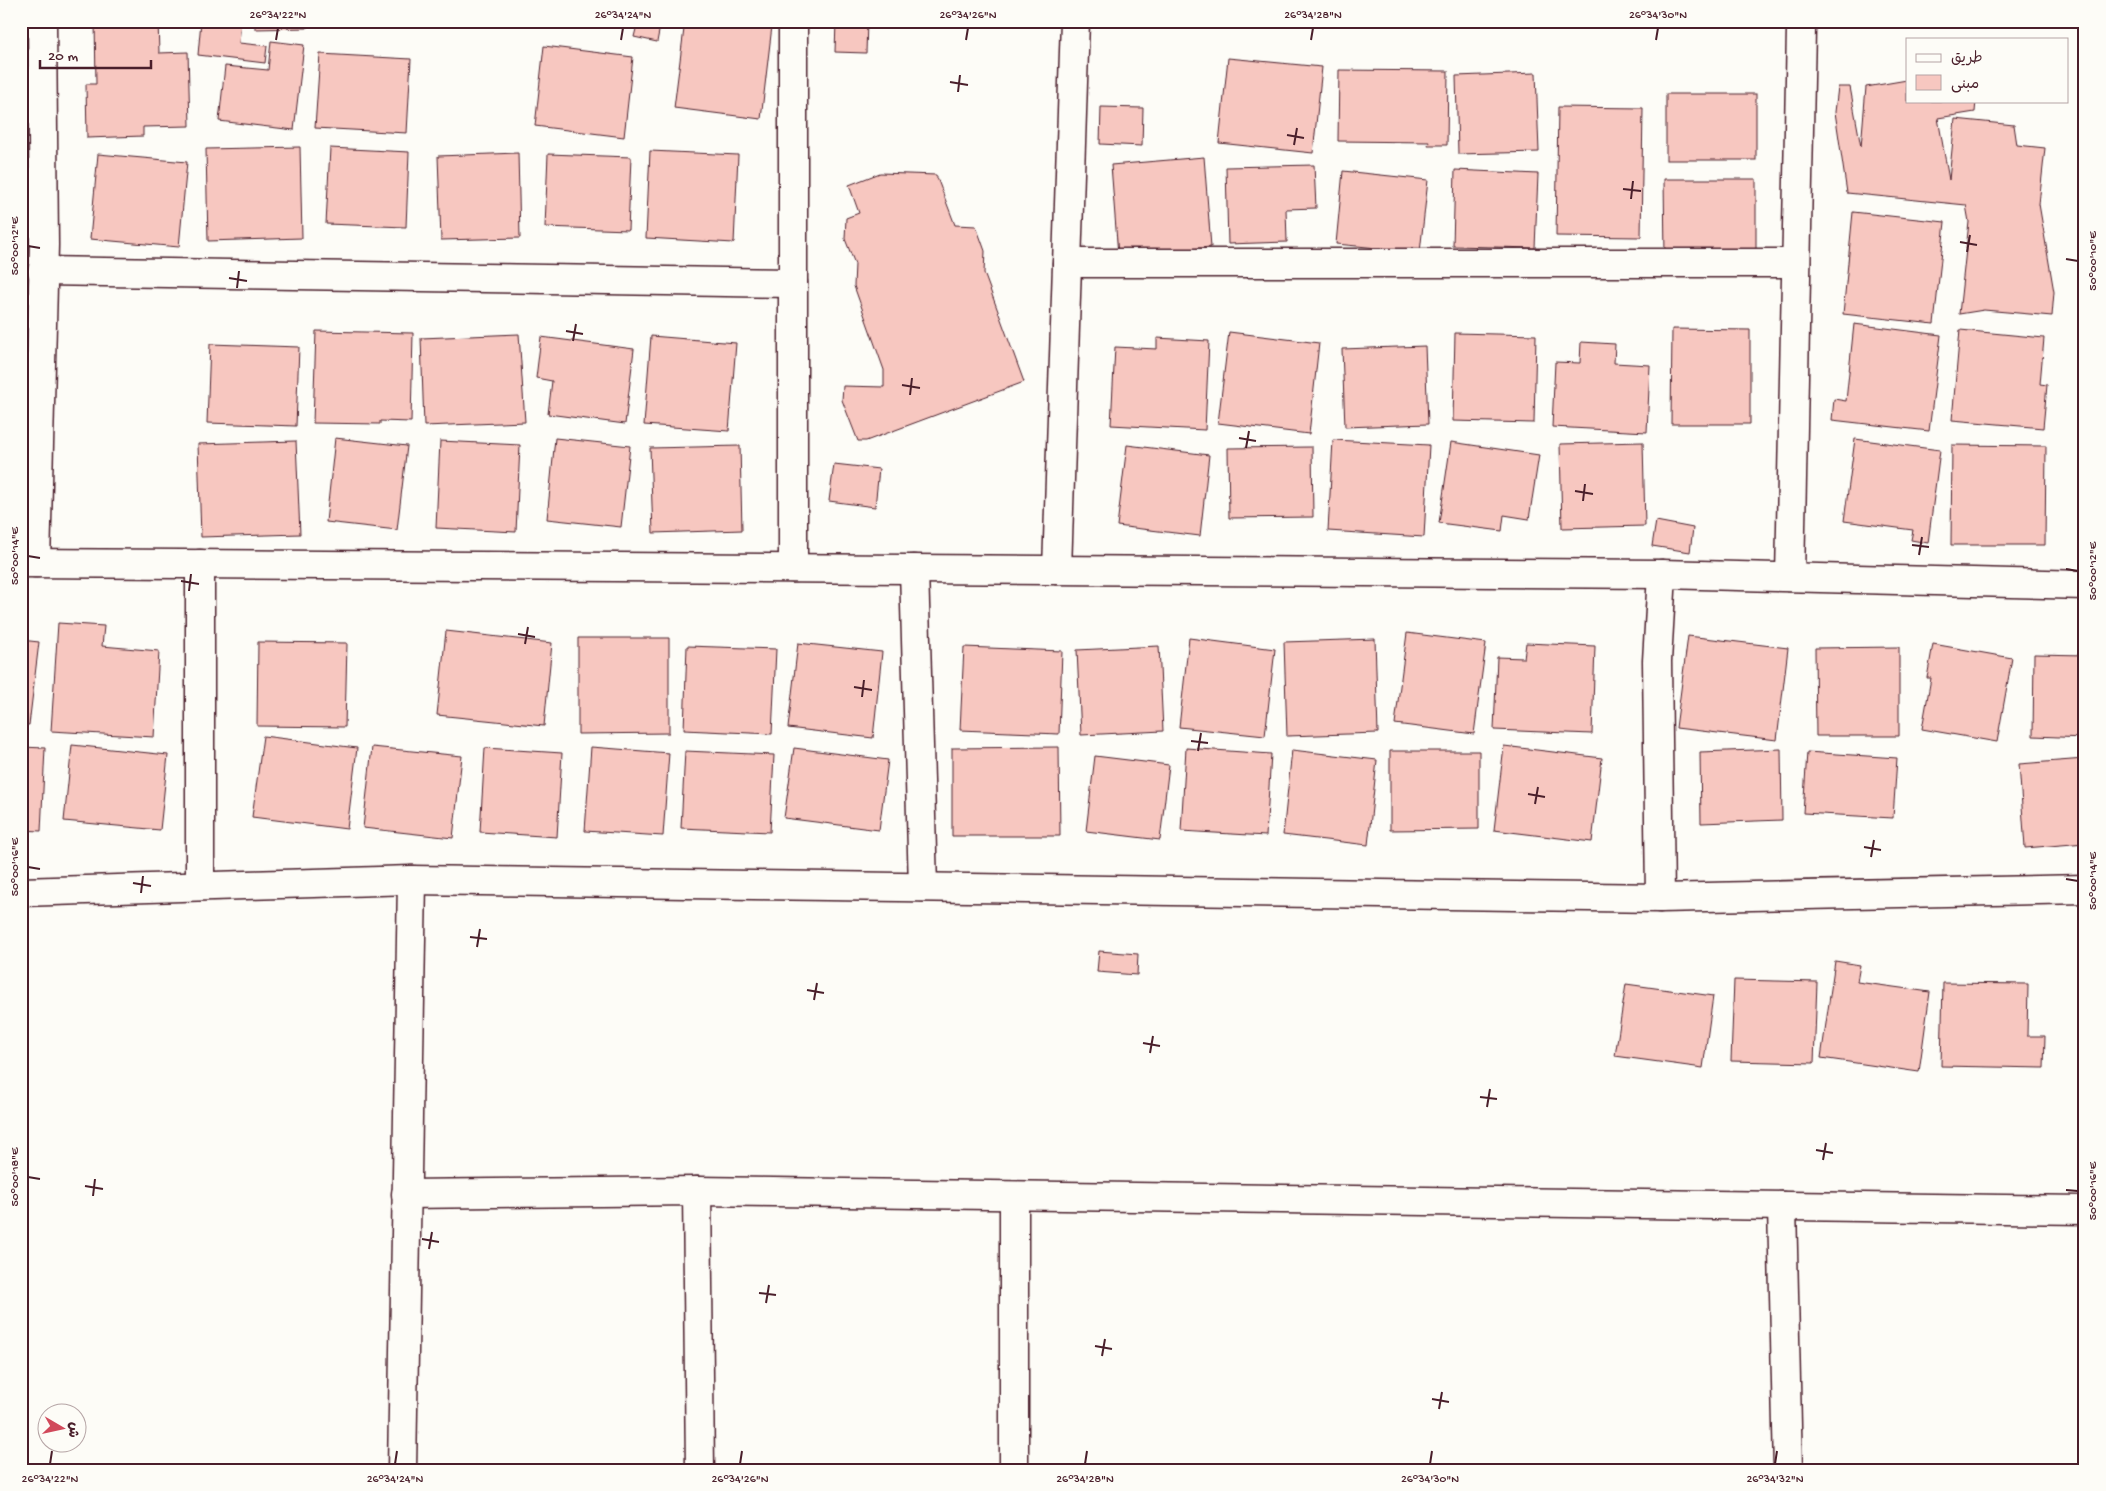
<svg xmlns="http://www.w3.org/2000/svg" width="2106" height="1491" viewBox="0 0 2106 1491" font-family="'Gochi Hand','Playpen Sans Arabic',sans-serif">
<style>
.building{fill:#f7c7c0;stroke:#4a1f2b}
.lines{fill:none;stroke-linecap:round;stroke-linejoin:round}
.minor-casing{stroke:#4a1f2b;stroke-width:31}
.minor{stroke:#fdfcf7;stroke-width:28}
.ticks{fill:none;stroke:#4a1f2b;stroke-width:2}
.neatline{fill:none;stroke:#4a1f2b;stroke-width:2}
.ticks-label{font-size:12px;text-anchor:middle;fill:#4a1f2b}
</style>
<rect width="100%" height="100%" fill="#fdfcf7"/>
<filter id="ink" filterUnits="userSpaceOnUse"><feTurbulence type="fractalNoise" baseFrequency=".02" numOctaves="2"/><feDisplacementMap in="SourceGraphic" scale="10" xChannelSelector="R" yChannelSelector="G"/><feConvolveMatrix kernelMatrix="1 2 1 2 8 2 1 2 1" color-interpolation-filters="sRGB"/></filter>
<g filter="url(#ink)">
<!-- building -->
<g class="building">
<polygon points="95,21 158,21 159,53 188,52 190,126 143,127 143,136 87,138 86,84 96,84"/>
<polygon points="201,21 241,21 239,43 267,46 265,63 198,55"/>
<polygon points="255,21 307,21 307,28 255,29"/>
<polygon points="638,21 661,21 657,42 634,37"/>
<polygon points="685,21 738,21 772,26 761,119 674,108"/>
<polygon points="836,21 867,21 866,53 835,52"/>
<polygon points="271,41 304,45 294,130 219,121 225,66 268,70"/>
<polygon points="544,46 633,57 624,137 535,126"/>
<polygon points="320,54 411,59 407,133 315,128"/>
<polygon points="1228,58 1322,67 1313,153 1219,143"/>
<polygon points="1339,70 1448,71 1447,145 1428,145 1429,142 1338,141"/>
<polygon points="1536,73 1539,152 1458,154 1456,76"/>
<polygon points="1907,80 1907,101 1976,101 1975,112 1938,118 1949,180 1955,119 2014,125 2017,145 2045,148 2039,204 2054,292 2052,316 1984,310 1959,314 1969,222 1966,205 1847,193 1835,112 1838,87 1850,87 1861,147 1866,87"/>
<rect x="1666" y="94" width="90" height="66"/>
<polygon points="1101,107 1143,108 1142,146 1100,144"/>
<polygon points="1558,107 1643,108 1641,237 1556,236"/>
<polygon points="300,147 302,238 208,241 206,149"/>
<polygon points="330,148 409,152 406,227 326,224"/>
<polygon points="650,151 738,155 734,243 646,238"/>
<polygon points="518,153 520,238 441,240 438,156"/>
<polygon points="98,154 187,162 179,247 90,239"/>
<polygon points="548,154 631,157 628,230 545,227"/>
<polygon points="1204,157 1211,247 1118,255 1111,165"/>
<polygon points="1314,165 1316,208 1286,209 1287,242 1228,244 1226,167"/>
<polygon points="1455,170 1538,174 1535,248 1453,246"/>
<polygon points="1343,171 1428,180 1420,252 1336,244"/>
<polygon points="880,173 936,175 955,225 976,226 985,251 984,273 1024,382 866,441 858,441 842,400 843,386 884,387 884,370 854,286 855,264 845,239 846,218 859,213 849,185"/>
<polygon points="1664,179 1756,179 1756,256 1665,257"/>
<polygon points="1853,212 1945,222 1934,324 1843,314"/>
<polygon points="1854,324 1941,335 1929,431 1832,420 1834,399 1846,401"/>
<polygon points="1672,329 1750,330 1750,424 1671,424"/>
<polygon points="1960,330 2044,338 2040,384 2047,385 2043,428 1952,420"/>
<polygon points="316,331 413,333 411,422 380,421 380,424 313,423"/>
<polygon points="1229,332 1319,343 1309,434 1218,423"/>
<polygon points="1455,333 1536,335 1534,423 1453,421"/>
<polygon points="519,334 525,422 424,426 421,338"/>
<polygon points="651,336 736,343 729,431 644,425"/>
<polygon points="541,337 634,349 625,424 548,414 552,381 536,378"/>
<polygon points="1157,338 1209,341 1205,430 1111,425 1115,347 1157,349"/>
<polygon points="1581,342 1615,344 1614,363 1650,365 1647,432 1552,427 1555,362 1580,363"/>
<polygon points="210,344 299,347 296,426 207,423"/>
<polygon points="1425,346 1428,424 1345,427 1342,349"/>
<polygon points="335,438 407,446 397,530 326,522"/>
<polygon points="555,438 630,446 621,527 547,519"/>
<polygon points="1855,439 1940,450 1928,543 1911,540 1913,530 1844,521"/>
<polygon points="1333,440 1429,445 1424,537 1328,531"/>
<polygon points="296,441 300,534 201,537 198,444"/>
<polygon points="440,441 520,445 516,532 436,528"/>
<polygon points="1451,442 1539,455 1529,519 1504,515 1502,531 1439,523"/>
<polygon points="1643,442 1645,526 1562,528 1560,444"/>
<polygon points="1127,445 1209,455 1200,536 1117,526"/>
<polygon points="1952,445 2046,446 2045,545 1951,545"/>
<polygon points="740,446 742,530 653,533 650,448"/>
<polygon points="1312,447 1313,517 1229,518 1228,448"/>
<polygon points="834,464 879,469 875,507 829,501"/>
<polygon points="1656,521 1693,528 1690,552 1652,546"/>
<polygon points="58,623 104,626 102,646 159,651 154,737 51,731"/>
<polygon points="446,631 552,643 544,726 437,715"/>
<polygon points="1407,633 1486,643 1474,734 1395,724"/>
<polygon points="1688,636 1788,648 1777,740 1676,728"/>
<polygon points="578,638 669,638 669,733 578,734"/>
<polygon points="1189,638 1275,649 1265,736 1179,727"/>
<polygon points="1375,639 1378,733 1287,736 1284,642"/>
<polygon points="21,640 39,642 29,725 21,724"/>
<polygon points="258,642 347,643 345,727 257,726"/>
<polygon points="798,643 882,652 873,738 788,728"/>
<polygon points="1526,643 1595,646 1592,734 1494,730 1497,657 1524,658"/>
<polygon points="1933,644 2012,658 1997,742 1922,729 1931,678 1927,678"/>
<polygon points="687,646 776,649 772,734 684,730"/>
<polygon points="1159,646 1163,731 1081,735 1077,650"/>
<polygon points="964,647 1062,651 1059,734 960,730"/>
<polygon points="1899,647 1899,736 1816,736 1815,648"/>
<polygon points="2034,654 2085,655 2085,738 2033,736"/>
<polygon points="263,736 357,748 347,829 252,817"/>
<polygon points="72,745 168,755 160,830 64,821"/>
<polygon points="1504,746 1602,758 1592,842 1494,830"/>
<polygon points="21,747 45,748 41,831 21,830"/>
<polygon points="372,747 462,756 453,838 363,828"/>
<polygon points="591,747 669,753 663,836 585,831"/>
<polygon points="1059,747 1060,836 952,836 952,748"/>
<polygon points="485,748 562,753 557,837 480,832"/>
<polygon points="794,748 888,760 879,830 784,818"/>
<polygon points="1186,748 1271,754 1266,836 1181,831"/>
<polygon points="1781,749 1782,820 1701,823 1700,752"/>
<polygon points="1292,750 1377,760 1368,845 1283,835"/>
<polygon points="685,751 774,755 770,832 681,828"/>
<polygon points="1390,751 1479,751 1479,829 1390,830"/>
<polygon points="1807,752 1897,758 1893,818 1803,813"/>
<polygon points="1095,756 1169,765 1160,840 1086,831"/>
<polygon points="2085,759 2085,843 2025,848 2019,764"/>
<polygon points="1099,951 1138,954 1137,975 1097,972"/>
<polygon points="1835,961 1860,965 1857,982 1930,992 1919,1072 1821,1058"/>
<polygon points="1734,980 1817,982 1814,1063 1731,1061"/>
<polygon points="1943,983 2028,984 2027,1036 2045,1036 2044,1068 1941,1066"/>
<polygon points="1626,984 1713,996 1703,1068 1615,1056"/>
</g>
<g class="lines">
<defs>
<g id="minor">
<polyline points="793,21 793,568"/>
<polyline points="1067,263 1796,263"/>
<polyline points="42,271 793,283"/>
<polyline points="21,563 1662,574 2085,585"/>
<polyline points="36,563 44,245 42,21"/>
<polyline points="200,564 200,886"/>
<polyline points="914,569 923,887"/>
<polyline points="1057,570 1075,21"/>
<polyline points="1790,577 1801,29 1803,21"/>
<polyline points="21,892 412,880 1660,898 2085,889"/>
<polyline points="1660,898 1657,661 1662,574"/>
<polyline points="697,1191 700,1470"/>
<polyline points="406,1194 697,1191 2085,1210"/>
<polyline points="1782,1206 1788,1470"/>
<polyline points="402,1470 412,880"/>
<polyline points="1014,1470 1014,1196"/>
</g>
</defs>
<!-- minor casing -->
<use href="#minor" class="minor-casing"/>
<!-- minor -->
<use href="#minor" class="minor"/>
</g>
</g>
<!-- ticks -->
<path class="ticks" d="M276,40L278,28M621,40L623,28M966,40L968,28M1311,40L1313,28M1656,40L1658,28M950,82L968,85M958,92L960,75M1287,135L1304,138M1294,145L1297,128M1623,189L1641,191M1631,199L1633,181M1960,242L1977,245M28,246L40,248M1967,252L1970,235M2066,259L2078,261M229,278L247,281M237,288L239,271M566,331L583,334M573,341L576,324M902,385L920,388M910,395L912,378M1239,438L1256,441M1246,448L1249,431M1575,491L1593,494M1583,501L1585,484M1912,545L1929,547M1919,555L1922,537M28,556L40,558M2066,569L2078,571M181,581L199,584M189,591L191,574M518,634L535,637M525,644L528,627M854,687L872,690M862,697L864,680M1191,741L1208,743M1198,751L1201,733M1528,794L1545,797M1535,804L1538,787M1864,847L1881,850M1871,857L1874,840M28,867L40,869M2066,879L2078,881M133,883L151,886M141,893L143,876M470,937L487,939M477,947L480,929M807,990L824,993M814,1000L817,983M1143,1043L1160,1046M1150,1053L1153,1036M1480,1097L1497,1099M1487,1107L1490,1089M1816,1150L1833,1153M1823,1160L1826,1143M28,1177L40,1179M85,1186L103,1189M2066,1190L2078,1191M93,1196L95,1179M422,1239L439,1242M429,1249L432,1232M759,1293L776,1295M766,1303L769,1285M1095,1346L1112,1349M1102,1356L1105,1339M1432,1399L1449,1402M1439,1409L1442,1392M50,1464L52,1451M395,1464L397,1451M740,1464L742,1451M1085,1464L1087,1451M1430,1464L1432,1451M1775,1464L1777,1451"/>
<!-- margin -->
<rect width="2106" height="1491" fill="none" stroke="#fdfcf7" stroke-width="55"/>
<!-- legend -->
<rect x="1906" y="38" width="162" height="65" fill="#fdfcf7" stroke="#b5a4a5"/>
<rect x="1916" y="54" width="25" height="8" fill="#fdfcf7" stroke="#b5a4a5"/>
<text x="1951" y="62" font-size="15" fill="#4a1f2b">طريق</text>
<rect x="1916" y="75" width="25" height="15" fill="#f7c7c0" stroke="#b5a4a5"/>
<text x="1951" y="88" font-size="15" fill="#4a1f2b">مبنى</text>
<!-- north arrow -->
<g transform="translate(62 1428) rotate(99)"><circle r="24" fill="#fdfcf7" stroke="#b5a4a5"/>
<path d="M0-4L9 19L0 12L-9 19Z" fill="#d1495b"/>
<text y="-8" font-size="14" font-weight="bold" text-anchor="middle" fill="#4a1f2b">ش</text>
</g>
<!-- scale -->
<path d="M40 60v8h111v-8" fill="none" stroke="#4a1f2b" stroke-width="2.5"/>
<text x="48" y="60" font-size="15" fill="#4a1f2b" stroke="#fdfcf7" stroke-width="4" paint-order="stroke">20 m</text>
<rect x="28" y="28" width="2050" height="1436" class="neatline"/>
<g class="ticks-label">
<text x="278" y="18">26°34'22"N</text>
<text x="623" y="18">26°34'24"N</text>
<text x="968" y="18">26°34'26"N</text>
<text x="1313" y="18">26°34'28"N</text>
<text x="1658" y="18">26°34'30"N</text>
<text transform="translate(14 246) rotate(-90)" y="4">50°00'12"E</text>
<text transform="translate(2092 261) rotate(-90)" y="4">50°00'10"E</text>
<text transform="translate(14 556) rotate(-90)" y="4">50°00'14"E</text>
<text transform="translate(2092 571) rotate(-90)" y="4">50°00'12"E</text>
<text transform="translate(14 867) rotate(-90)" y="4">50°00'16"E</text>
<text transform="translate(2092 881) rotate(-90)" y="4">50°00'14"E</text>
<text transform="translate(14 1177) rotate(-90)" y="4">50°00'18"E</text>
<text transform="translate(2092 1191) rotate(-90)" y="4">50°00'16"E</text>
<text x="50" y="1482">26°34'22"N</text>
<text x="395" y="1482">26°34'24"N</text>
<text x="740" y="1482">26°34'26"N</text>
<text x="1085" y="1482">26°34'28"N</text>
<text x="1430" y="1482">26°34'30"N</text>
<text x="1775" y="1482">26°34'32"N</text>
</g>
</svg>
